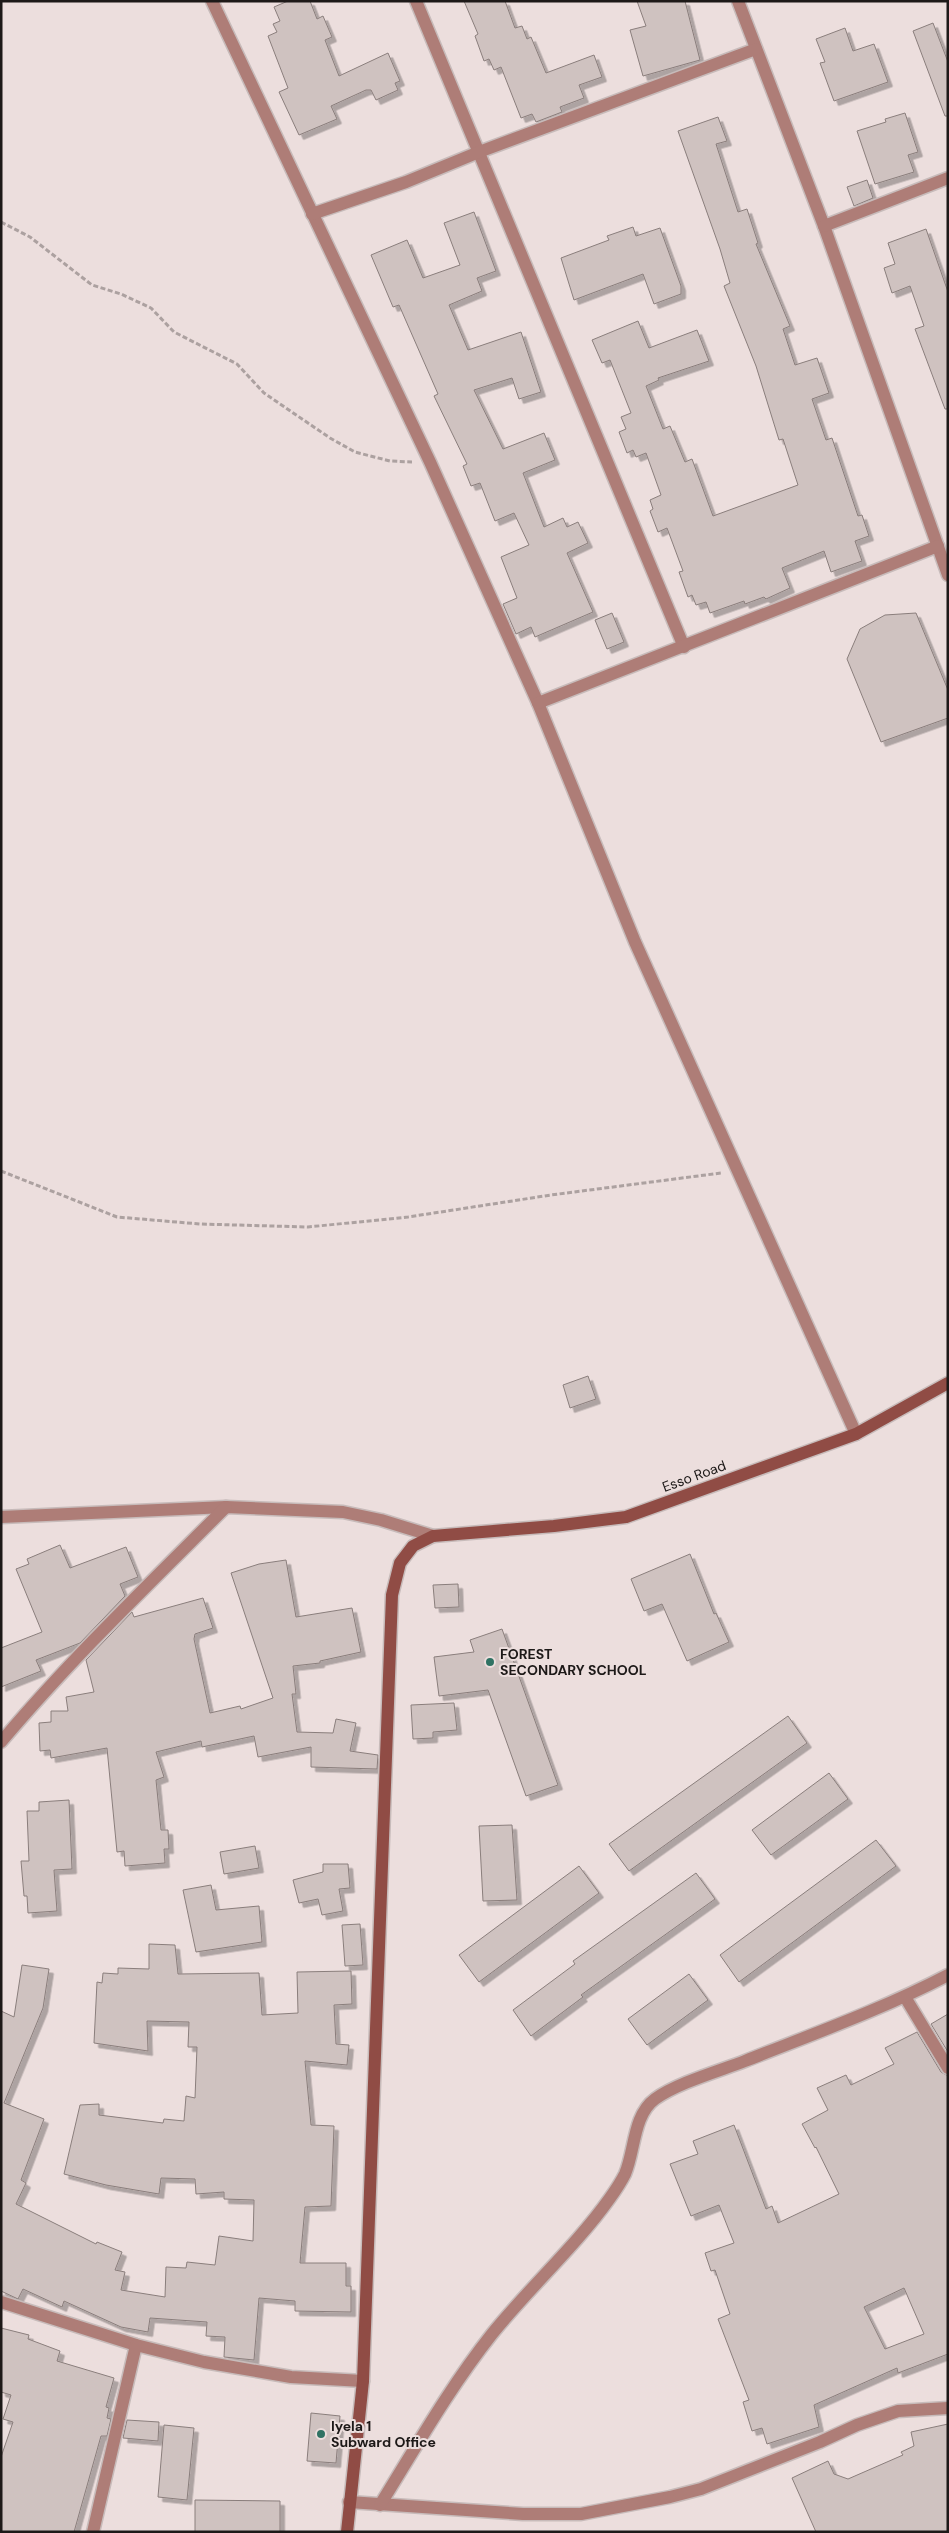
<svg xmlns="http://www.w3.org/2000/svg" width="949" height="2533" viewBox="0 0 949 2533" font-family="'DM Sans',sans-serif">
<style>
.building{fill:#cfc2c0;stroke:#8a7e7c;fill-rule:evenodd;filter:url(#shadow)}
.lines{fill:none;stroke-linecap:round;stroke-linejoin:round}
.street-casing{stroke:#c7bbba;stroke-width:15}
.secondary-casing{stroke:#c7bbba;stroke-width:15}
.path{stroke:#aca1a0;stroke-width:3;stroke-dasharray:5 2.5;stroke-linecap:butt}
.street{stroke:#ae7d77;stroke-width:12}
.secondary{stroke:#904c45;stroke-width:12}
.poi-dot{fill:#2f7263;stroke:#ecdedd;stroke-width:2}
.labels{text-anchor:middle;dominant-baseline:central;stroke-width:4;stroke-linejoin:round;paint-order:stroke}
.street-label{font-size:14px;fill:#1d1918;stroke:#ecdedd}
.poi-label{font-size:14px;font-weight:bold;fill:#1d1918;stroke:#ecdedd;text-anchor:start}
</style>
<defs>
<filter id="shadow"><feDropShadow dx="4.5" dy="4.5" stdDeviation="0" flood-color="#0004"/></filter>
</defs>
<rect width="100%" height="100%" fill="#ecdedd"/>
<!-- building -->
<g class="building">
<polygon points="288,1 310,1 317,19 323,16 332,37 325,40 339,76 388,53 400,81 395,83 398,90 376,100 371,90 366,90 331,106 337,119 299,135 279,92 288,88 268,36 277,32 273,24 280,21 274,7"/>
<polygon points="464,1 505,1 515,28 522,26 527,39 531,37 546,73 594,55 602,77 579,85 584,98 560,107 562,112 536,122 532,114 521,118 501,67 494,70 489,59 484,61 475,36 478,34"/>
<polygon points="637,1 685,1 700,60 643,76 630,30 646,26"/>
<polygon points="933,23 948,62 948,116 945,116 913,31"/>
<polygon points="845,28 853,51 874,44 888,82 834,101 820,63 825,62 816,39"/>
<polygon points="905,113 918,152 908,155 914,172 875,184 857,131 886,122 885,119"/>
<polygon points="718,117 727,141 716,144 738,212 747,209 758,243 756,244 790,326 783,329 795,365 817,358 829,393 812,399 826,440 832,438 858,516 862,515 869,536 855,541 862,561 831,572 824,551 782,568 790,588 766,599 764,597 745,604 744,601 710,613 706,602 696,605 692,595 688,597 679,572 683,571 667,528 658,532 650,511 653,509 650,500 661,495 646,453 636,457 633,450 627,453 619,432 626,429 621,417 631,413 610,360 602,363 592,340 638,321 649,348 697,330 709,361 658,378 659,380 646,386 663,429 670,426 685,462 692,459 713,516 798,485 783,439 779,440 756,366 724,286 730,283 720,249 678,131"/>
<polygon points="867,180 873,198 854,206 847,187"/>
<polygon points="474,212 496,271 477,278 482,291 449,305 468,350 521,332 541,392 519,399 512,378 474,390 503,449 544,433 555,460 523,473 544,527 563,518 567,527 578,522 588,543 567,553 593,612 535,637 531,627 516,634 503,604 517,598 501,557 529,545 514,513 495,521 480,483 471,486 463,466 467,464 434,396 438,394 399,305 393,307 371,255 407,240 423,278 460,265 444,223"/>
<polygon points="633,227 636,236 660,228 681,286 681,294 654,304 643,274 574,300 561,258 609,240 607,236"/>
<polygon points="926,229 948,292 948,409 945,409 915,329 924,326 910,286 892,293 884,268 895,264 888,243"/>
<polygon points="612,613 624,642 607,649 595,620"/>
<polygon points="916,613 948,690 948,718 881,742 847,659 860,629 885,615"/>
<polygon points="588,1376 596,1399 570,1408 563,1385"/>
<polygon points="60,1545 70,1568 126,1547 138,1577 120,1584 125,1596 80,1643 36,1660 41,1671 1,1687 1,1648 42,1632 16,1569 29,1564 27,1559"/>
<polygon points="690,1554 714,1614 716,1613 729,1642 687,1661 662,1604 644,1611 631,1579"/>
<polygon points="286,1560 296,1617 352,1608 361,1652 320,1661 320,1663 293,1666 296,1694 292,1694 297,1732 333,1733 336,1719 356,1723 350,1751 378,1755 377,1769 311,1767 311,1747 258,1757 254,1736 202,1747 201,1741 156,1752 164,1777 156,1780 161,1830 168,1830 169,1849 164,1849 165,1863 125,1866 124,1851 117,1852 107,1748 51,1758 50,1750 40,1751 39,1723 51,1722 51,1711 68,1711 66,1697 94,1692 86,1660 132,1612 134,1617 203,1598 213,1628 195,1634 194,1639 210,1713 240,1706 241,1709 273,1698 231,1573 259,1564"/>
<polygon points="458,1584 459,1607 435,1608 433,1585"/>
<polygon points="502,1629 558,1785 526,1796 488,1690 439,1696 434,1657 474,1652 470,1640"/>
<polygon points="454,1703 457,1730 433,1732 433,1738 413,1739 411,1705"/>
<polygon points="788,1716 807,1743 629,1871 609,1844"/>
<polygon points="829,1773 848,1799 771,1855 752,1830"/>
<polygon points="69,1800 72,1869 54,1870 57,1911 28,1913 27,1896 24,1896 21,1861 29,1861 27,1811 39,1811 39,1802"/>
<polygon points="512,1825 517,1900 483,1901 479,1826"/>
<polygon points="876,1840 896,1866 739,1982 720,1955"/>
<polygon points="255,1846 259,1868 224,1874 220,1852"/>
<polygon points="323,1864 348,1864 350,1888 339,1889 343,1911 322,1915 318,1899 299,1903 293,1880 323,1872"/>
<polygon points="579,1866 599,1893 479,1982 459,1955"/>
<polygon points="696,1873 715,1899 581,1995 583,1997 531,2036 513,2010 575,1964 573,1961"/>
<polygon points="211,1885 216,1910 259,1906 262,1942 196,1952 183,1890"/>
<polygon points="360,1924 363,1965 345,1966 342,1925"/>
<polygon points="149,1944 175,1945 178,1974 259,1973 262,2015 298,2013 297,1972 351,1971 352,2004 334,2005 336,2044 349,2045 347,2065 305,2061 311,2125 334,2126 331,2206 305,2207 300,2263 346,2263 346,2286 351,2286 351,2312 295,2311 295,2301 259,2298 254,2360 224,2357 225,2337 206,2336 207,2322 150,2318 148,2332 121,2327 64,2301 62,2307 23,2289 18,2299 1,2291 1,2011 14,2017 22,1965 49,1969 43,2008 4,2103 44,2119 21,2180 26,2183 16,2204 96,2244 97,2242 122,2252 115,2270 125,2272 121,2290 165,2297 166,2267 186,2268 187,2262 215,2265 219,2236 253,2241 254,2200 224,2199 224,2192 196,2194 195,2179 161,2178 159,2194 106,2185 64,2174 80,2105 99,2104 99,2115 163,2123 164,2119 184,2121 186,2096 195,2098 197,2047 188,2047 189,2022 147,2021 148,2051 94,2043 97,1982 102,1983 103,1973 118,1974 118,1968 149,1969"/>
<polygon points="689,1974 708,2000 647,2045 628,2019"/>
<polygon points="948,2014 948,2052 931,2024"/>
<path d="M917,2032L941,2072L948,2076V2354L898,2373L897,2368L814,2405L819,2427L767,2444L762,2428L752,2431L743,2402L749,2400L718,2319L730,2314L715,2270L711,2271L705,2253L734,2243L719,2205L691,2216L670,2164L698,2154L693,2141L734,2125L766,2209L772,2206L778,2223L839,2194L816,2147L815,2148L802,2124L828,2110L817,2088L846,2075L851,2085L894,2064L885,2048ZM904,2288L924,2334L885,2349L864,2307Z"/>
<polygon points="1,2328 29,2335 28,2339 60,2351 57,2361 114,2378 106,2407 109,2408 107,2418 111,2419 107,2436 101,2436 74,2532 1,2532 1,2457 13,2422 3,2419 11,2395 1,2392"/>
<polygon points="311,2413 340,2416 336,2463 307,2461"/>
<polygon points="127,2420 159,2422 158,2441 123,2438"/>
<polygon points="948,2424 948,2532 816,2532 792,2478 828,2461 834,2474 848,2479 903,2455 901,2452 914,2446 911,2432"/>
<polygon points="164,2425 194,2428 187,2500 158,2497"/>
<polygon points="195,2500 280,2501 280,2532 195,2532"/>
</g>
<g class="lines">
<defs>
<g id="street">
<polyline points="212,1 430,462 538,703 635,942 856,1434"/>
<polyline points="416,1 684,647"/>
<polyline points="738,1 824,226 948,575"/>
<polyline points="312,214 406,182 479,152 756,49"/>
<polyline points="824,226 948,178"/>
<polyline points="538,703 938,546"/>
<polyline points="1,1517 226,1507 343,1512 381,1520 433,1536"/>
<path d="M1,1742C71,1659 149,1584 226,1507"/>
<polyline points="905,1997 948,2068"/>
<polyline points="1,2302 136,2345 204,2362 291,2377 363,2381"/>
<polyline points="349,2502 523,2514 581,2514 670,2497 701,2489 820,2442 857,2425 898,2411 948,2408"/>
<path d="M380,2505C416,2447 450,2387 492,2334C529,2288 576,2246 610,2198C615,2191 621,2182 625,2174C635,2151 633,2115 655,2099C677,2083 719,2071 745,2061C813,2034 883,2009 948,1975"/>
<polyline points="93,2532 136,2345"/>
</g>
<polyline id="secondary" points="347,2532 363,2381 392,1595 400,1563 413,1546 433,1536 554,1526 626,1517 856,1434 948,1383"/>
</defs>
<!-- street casing -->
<use href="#street" class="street-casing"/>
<!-- secondary casing -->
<use href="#secondary" class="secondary-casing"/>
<!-- path -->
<g class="path">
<polyline points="1,222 30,237 92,285 121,294 151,308 174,332 237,364 264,393 330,438 355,452 390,461 412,462"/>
<polyline points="1,1171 117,1217 200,1224 308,1227 408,1217 551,1195 721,1173"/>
</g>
<!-- street -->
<use href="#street" class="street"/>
<!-- secondary -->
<use href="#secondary" class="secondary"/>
</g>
<!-- markers -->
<g class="poi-dot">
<circle cx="490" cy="1662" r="5"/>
<circle cx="321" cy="2434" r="5"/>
</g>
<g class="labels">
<!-- street labels -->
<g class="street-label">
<text transform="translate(694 1476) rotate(-20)">Esso Road</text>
</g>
<!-- poi labels -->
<g class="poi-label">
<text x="500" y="1654">FOREST<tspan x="500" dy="16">SECONDARY SCHOOL</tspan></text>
<text x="331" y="2426">Iyela 1<tspan x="331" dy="16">Subward Office</tspan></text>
</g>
</g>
<!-- border -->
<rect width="949" height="2533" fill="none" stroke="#1d1918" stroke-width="5"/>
</svg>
